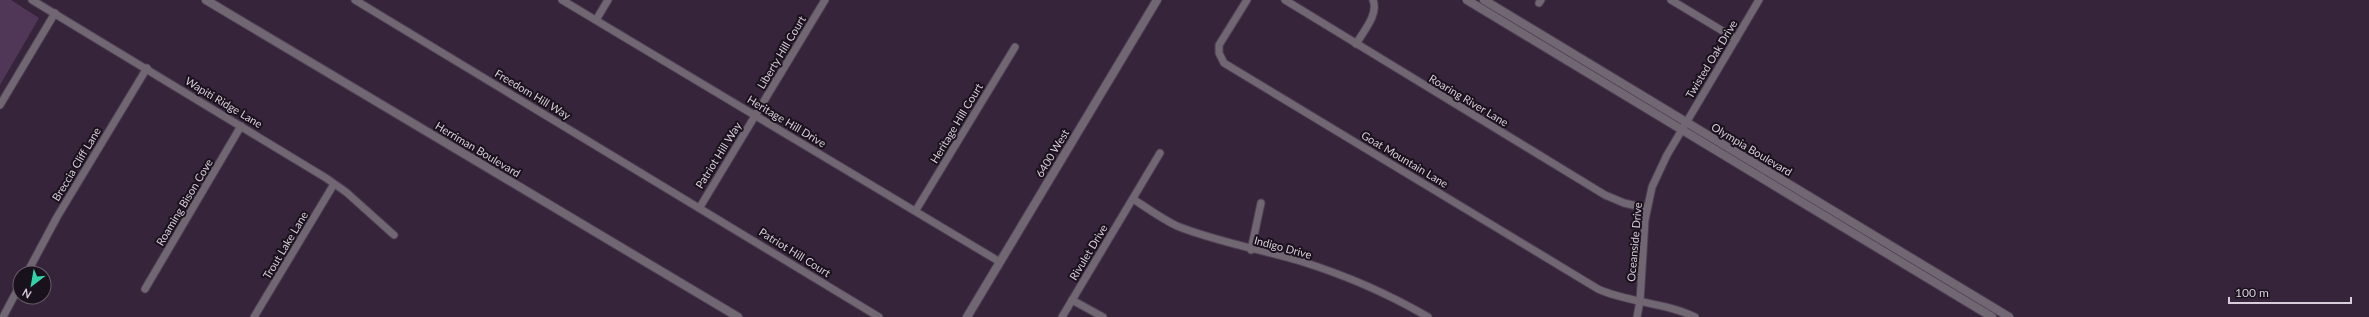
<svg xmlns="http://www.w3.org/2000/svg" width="2369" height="317" viewBox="0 0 2369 317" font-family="Lato,sans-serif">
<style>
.green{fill:#513757}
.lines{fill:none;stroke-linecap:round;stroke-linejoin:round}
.minor-casing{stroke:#503f54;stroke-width:9}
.tertiary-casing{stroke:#503f54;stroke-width:10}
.minor{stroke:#706773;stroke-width:7}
.tertiary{stroke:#706773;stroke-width:8}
.labels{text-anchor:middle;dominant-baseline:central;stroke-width:4;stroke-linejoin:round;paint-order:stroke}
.street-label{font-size:11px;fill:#d9cddb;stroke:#19111b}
</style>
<rect width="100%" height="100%" fill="#36243a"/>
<!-- green -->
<polygon class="green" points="0,0 11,0 39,18 0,85"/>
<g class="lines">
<defs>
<g id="minor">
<polyline points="32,0 326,178 346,192 394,235"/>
<polyline points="355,0 879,317"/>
<polyline points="562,0 1000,262"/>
<path d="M1247,0L1219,45V53L1224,63L1598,289C1629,303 1664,302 1695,317"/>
<polyline points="1285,0 1605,195 1624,203 1646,208"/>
<polyline points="1671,0 1736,39"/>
<polyline points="1539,3 1541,0"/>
<polyline points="596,20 608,0"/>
<path d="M1356,44C1363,32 1379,14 1373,0"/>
<polyline points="0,105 55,13"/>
<path d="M1133,199C1147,208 1162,219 1177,226C1217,242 1259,249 1300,261C1345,275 1387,293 1428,317"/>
<polyline points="700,207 825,0"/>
<polyline points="916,210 1015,47"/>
<polyline points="1251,250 1261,203"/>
<polyline points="27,273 57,217 147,68"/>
<polyline points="145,289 241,126"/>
<polyline points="1072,300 1103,317"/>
<polyline points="3,317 20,285"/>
<polyline points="254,317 334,184"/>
<polyline points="1062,317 1160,153"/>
<polyline points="1637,317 1640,301 1645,220 1652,187 1667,155 1759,0"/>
</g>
<g id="tertiary">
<polyline points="206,0 738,317"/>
<polyline points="1467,0 1992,317"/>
<polyline points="1484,0 2009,317"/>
<polyline points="967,317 1157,0"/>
</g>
</defs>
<!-- minor casing -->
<use href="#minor" class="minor-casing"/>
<!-- tertiary casing -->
<use href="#tertiary" class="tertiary-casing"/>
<!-- minor -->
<use href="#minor" class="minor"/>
<!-- tertiary -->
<use href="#tertiary" class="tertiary"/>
</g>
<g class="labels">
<!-- street labels -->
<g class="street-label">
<text transform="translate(781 52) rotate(-59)">Liberty Hill Court</text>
<text transform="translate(1711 59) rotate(-59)">Twisted Oak Drive</text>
<text transform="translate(533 94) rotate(31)">Freedom Hill Way</text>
<text transform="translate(1469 100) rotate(31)">Roaring River Lane</text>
<text transform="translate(224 102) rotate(31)">Wapiti Ridge Lane</text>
<text transform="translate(787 121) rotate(31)">Heritage Hill Drive</text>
<text transform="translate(956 123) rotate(-59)">Heritage Hill Court</text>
<text transform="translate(478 149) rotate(31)">Herriman Boulevard</text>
<text transform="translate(1752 149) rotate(31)">Olympia Boulevard</text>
<text transform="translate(1052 153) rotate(-59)">6400 West</text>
<text transform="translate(718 155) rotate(-58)">Patriot Hill Way</text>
<text transform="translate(1405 159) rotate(31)">Goat Mountain Lane</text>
<text transform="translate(76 164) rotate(-59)">Breccia Cliff Lane</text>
<text transform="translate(184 202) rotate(-59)">Roaming Bison Cove</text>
<text transform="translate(1634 242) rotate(-85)">Oceanside Drive</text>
<text transform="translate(285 245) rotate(-59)">Trout Lake Lane</text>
<text transform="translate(1283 247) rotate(15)">Indigo Drive</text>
<text transform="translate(795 252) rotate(32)">Patriot Hill Court</text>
<text transform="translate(1088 252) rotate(-59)">Rivulet Drive</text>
</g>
</g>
<!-- north arrow -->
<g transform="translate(32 285) rotate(211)"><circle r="19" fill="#19111b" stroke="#665c68"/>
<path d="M0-3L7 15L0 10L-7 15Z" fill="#31d4a9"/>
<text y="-6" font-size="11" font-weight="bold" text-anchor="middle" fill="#d9cddb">N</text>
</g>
<!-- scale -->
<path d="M2229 297v6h122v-6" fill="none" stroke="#d9cddb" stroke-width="2"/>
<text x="2235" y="297" font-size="12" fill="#d9cddb" stroke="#19111b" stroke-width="3" paint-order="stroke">100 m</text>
</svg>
